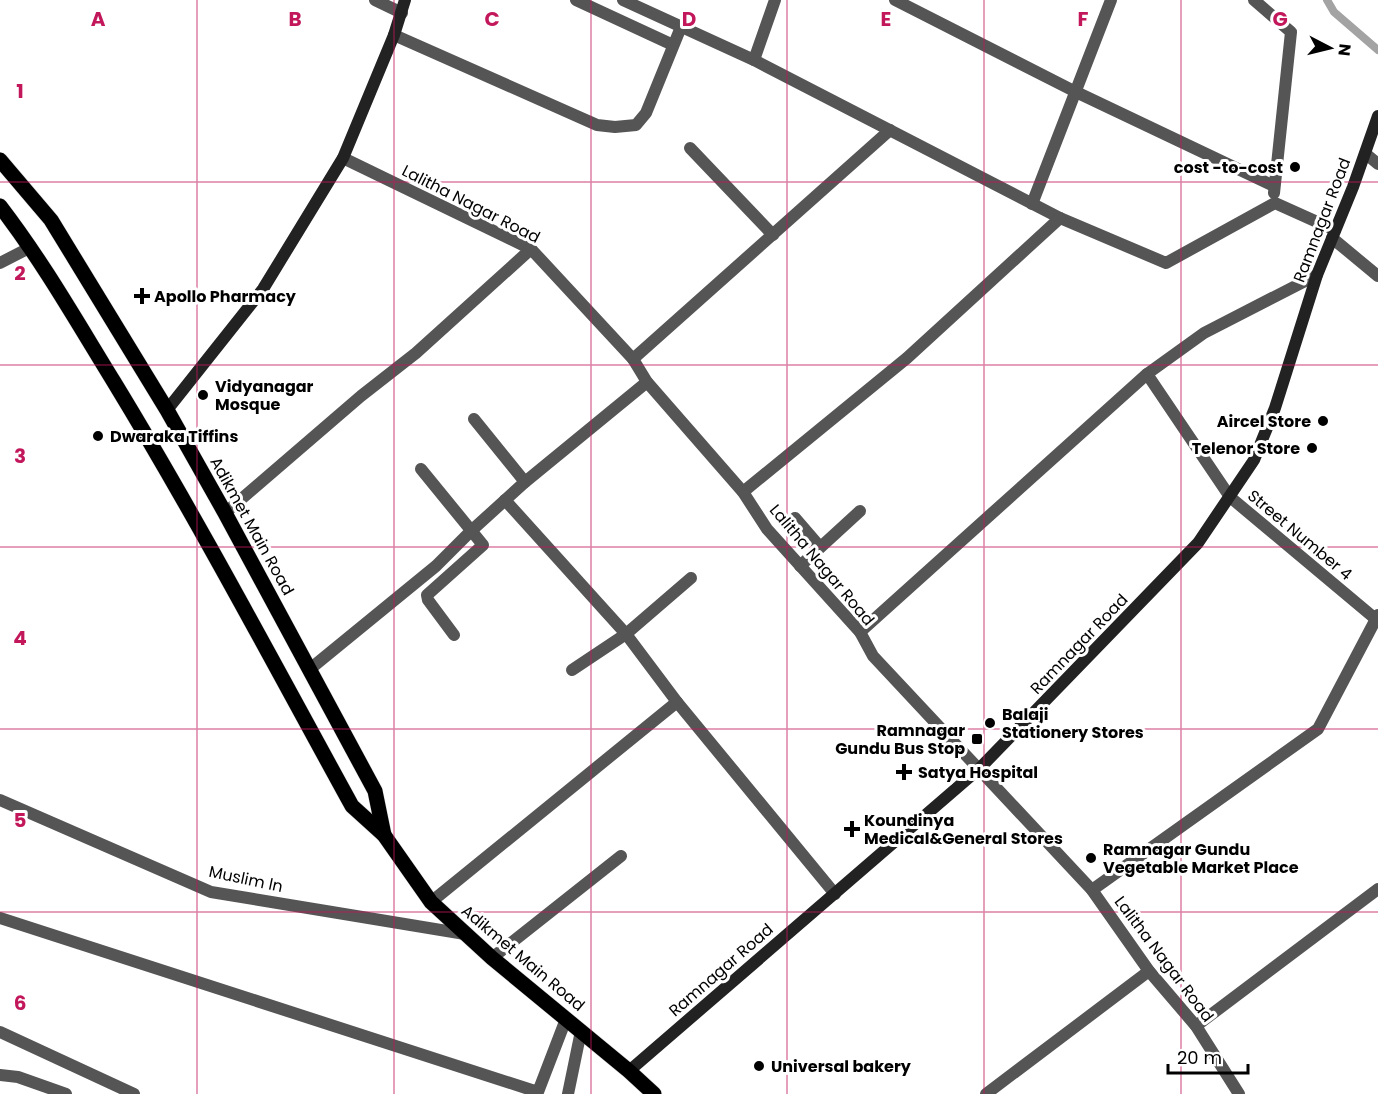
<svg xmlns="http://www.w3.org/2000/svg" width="1378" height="1094" viewBox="0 0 1378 1094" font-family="Poppins,sans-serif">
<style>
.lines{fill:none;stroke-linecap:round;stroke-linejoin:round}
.stream{stroke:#a3a3a3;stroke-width:8}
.primary-casing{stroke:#dbdbdb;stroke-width:16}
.lane{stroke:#555;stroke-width:12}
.street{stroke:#555;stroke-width:12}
.secondary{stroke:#222;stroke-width:12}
.primary{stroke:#000;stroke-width:15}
.grid{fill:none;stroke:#c2185b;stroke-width:1.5;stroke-opacity:0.55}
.poi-dot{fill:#000;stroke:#fff;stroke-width:2}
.labels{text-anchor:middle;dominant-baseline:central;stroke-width:6;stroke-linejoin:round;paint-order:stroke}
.poi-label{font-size:16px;font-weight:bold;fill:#000;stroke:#fff;text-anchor:start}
.street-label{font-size:16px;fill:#000;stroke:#fff}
.grid-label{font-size:20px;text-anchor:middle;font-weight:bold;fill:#c2185b;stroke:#fff;stroke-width:6;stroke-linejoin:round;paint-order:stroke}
</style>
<rect width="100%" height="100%" fill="#fff"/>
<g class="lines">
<!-- stream -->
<polyline class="stream" points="1327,0 1334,12 1378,50"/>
<defs>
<g id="primary">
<polyline points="0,160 51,220 167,410 225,513 375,791 384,835"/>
<path d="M0,206C43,262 77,322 114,382C198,520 274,664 352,806L384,835L431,902L492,958L629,1071L654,1094"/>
</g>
</defs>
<!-- primary casing -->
<use href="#primary" class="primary-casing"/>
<!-- lane -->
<polyline class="lane" points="492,958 621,856"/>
<!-- street -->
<g class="street">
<polyline points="375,0 402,13"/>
<polyline points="576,0 673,45"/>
<polyline points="623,0 754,60 1060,218 1166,263 1275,203 1335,230"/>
<polyline points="895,0 1076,92 1274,186"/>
<polyline points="1254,0 1291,32 1274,193"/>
<polyline points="394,35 597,125 615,127 636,125 646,113 681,27"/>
<polyline points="754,60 775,0"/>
<polyline points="690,148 773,235"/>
<polyline points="1366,154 1378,164"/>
<polyline points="343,158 531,249 633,359 647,382 743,492 767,529 860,632 873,656 1092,890 1149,971 1196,1026 1239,1094"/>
<polyline points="1032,204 1111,0"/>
<polyline points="1332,238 1378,276"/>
<polyline points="0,263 31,247"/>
<polyline points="633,359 890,130"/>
<polyline points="1147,374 1230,497 1378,621"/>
<polyline points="474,419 525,482"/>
<polyline points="421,469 483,545 427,595 428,600 454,635"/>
<polyline points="743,492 907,358 1060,218"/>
<polyline points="505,500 626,634 677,702 835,894"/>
<polyline points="225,513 361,396 416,353 531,249"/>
<polyline points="795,518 820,547"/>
<polyline points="800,566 860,511"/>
<polyline points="860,632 1147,374 1204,333 1317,275"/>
<polyline points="310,669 436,566 471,531 525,482 647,382"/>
<polyline points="572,670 626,634 691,578"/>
<polyline points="0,800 211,892 465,934"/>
<polyline points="1092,890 1318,729 1378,615"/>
<polyline points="431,902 677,702"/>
<polyline points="0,918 538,1092 566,1019"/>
<polyline points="1196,1026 1378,889"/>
<polyline points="0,1032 134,1094"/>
<polyline points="0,1075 18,1077 66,1094"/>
<polyline points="568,1094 581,1031"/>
<polyline points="986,1094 1149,971"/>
</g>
<!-- secondary -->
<g class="secondary">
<polyline points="167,410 263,289 343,158 394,35 405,0"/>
<polyline points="629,1071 980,768 1198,543 1254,460 1275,408 1317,275 1353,187 1378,116"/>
</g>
<!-- primary -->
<use href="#primary" class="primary"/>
</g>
<!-- grid -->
<path class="grid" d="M197,0V1094M394,0V1094M591,0V1094M787,0V1094M984,0V1094M1181,0V1094M0,182H1378M0,365H1378M0,547H1378M0,729H1378M0,912H1378"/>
<!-- markers -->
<g class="poi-dot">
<circle cx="1295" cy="167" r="6"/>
<path d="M139 287h6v6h6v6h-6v6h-6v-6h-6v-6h6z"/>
<circle cx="203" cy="395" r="6"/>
<circle cx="1323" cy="421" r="6"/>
<circle cx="98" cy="436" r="6"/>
<circle cx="1312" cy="448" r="6"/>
<circle cx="990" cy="723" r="6"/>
<rect x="971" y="733" width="12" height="12" rx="3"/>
<path d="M901 763h6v6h6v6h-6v6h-6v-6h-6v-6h6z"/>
<path d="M849 820h6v6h6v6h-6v6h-6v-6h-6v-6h6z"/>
<circle cx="1091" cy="858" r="6"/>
<circle cx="759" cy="1066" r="6"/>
</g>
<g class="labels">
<!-- poi labels -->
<g class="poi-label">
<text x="1283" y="167" text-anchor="end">cost -to-cost</text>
<text x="154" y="296">Apollo Pharmacy</text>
<text x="215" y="386">Vidyanagar<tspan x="215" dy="18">Mosque</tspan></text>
<text x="1311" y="421" text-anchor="end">Aircel Store</text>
<text x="110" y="436">Dwaraka Tiffins</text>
<text x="1300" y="448" text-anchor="end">Telenor Store</text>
<text x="1002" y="714">Balaji<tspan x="1002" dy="18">Stationery Stores</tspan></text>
<text x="965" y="730" text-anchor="end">Ramnagar<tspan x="965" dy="18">Gundu Bus Stop</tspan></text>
<text x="918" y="772">Satya Hospital</text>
<text x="864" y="820">Koundinya<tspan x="864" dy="18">Medical&amp;General Stores</tspan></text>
<text x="1103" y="849">Ramnagar Gundu<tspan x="1103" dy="18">Vegetable Market Place</tspan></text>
<text x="771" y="1066">Universal bakery</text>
</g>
<!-- street labels -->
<g class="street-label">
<text transform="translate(471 204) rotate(27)">Lalitha Nagar Road</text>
<text transform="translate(1322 220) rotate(-69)">Ramnagar Road</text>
<text transform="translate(252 526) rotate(61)">Adikmet Main Road</text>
<text transform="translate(1300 535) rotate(40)">Street Number 4</text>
<text transform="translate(822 565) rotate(50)">Lalitha Nagar Road</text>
<text transform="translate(1079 644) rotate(-46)">Ramnagar Road</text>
<text transform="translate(246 879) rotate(12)">Muslim ln</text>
<text transform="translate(523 958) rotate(40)">Adikmet Main Road</text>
<text transform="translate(1164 959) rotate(53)">Lalitha Nagar Road</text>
<text transform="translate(721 970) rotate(-41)">Ramnagar Road</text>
</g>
</g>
<g class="grid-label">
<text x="98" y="26">A</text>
<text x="295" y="26">B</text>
<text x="492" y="26">C</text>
<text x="689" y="26">D</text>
<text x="886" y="26">E</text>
<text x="1083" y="26">F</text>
<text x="1280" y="26">G</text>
<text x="20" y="98">1</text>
<text x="20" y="280">2</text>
<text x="20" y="463">3</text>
<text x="20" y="645">4</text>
<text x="20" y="827">5</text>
<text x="20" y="1010">6</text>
</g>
<!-- north arrow -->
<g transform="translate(1330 48) rotate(97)" stroke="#ffffff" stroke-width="4.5" paint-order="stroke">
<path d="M0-4.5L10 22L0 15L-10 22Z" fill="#000000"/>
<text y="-9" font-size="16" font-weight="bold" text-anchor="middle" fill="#000000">N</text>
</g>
<!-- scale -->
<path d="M1168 1064v9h80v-9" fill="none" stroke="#000000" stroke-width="3"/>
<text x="1177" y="1064" font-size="18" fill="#000000" stroke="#ffffff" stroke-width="4.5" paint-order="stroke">20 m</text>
</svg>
